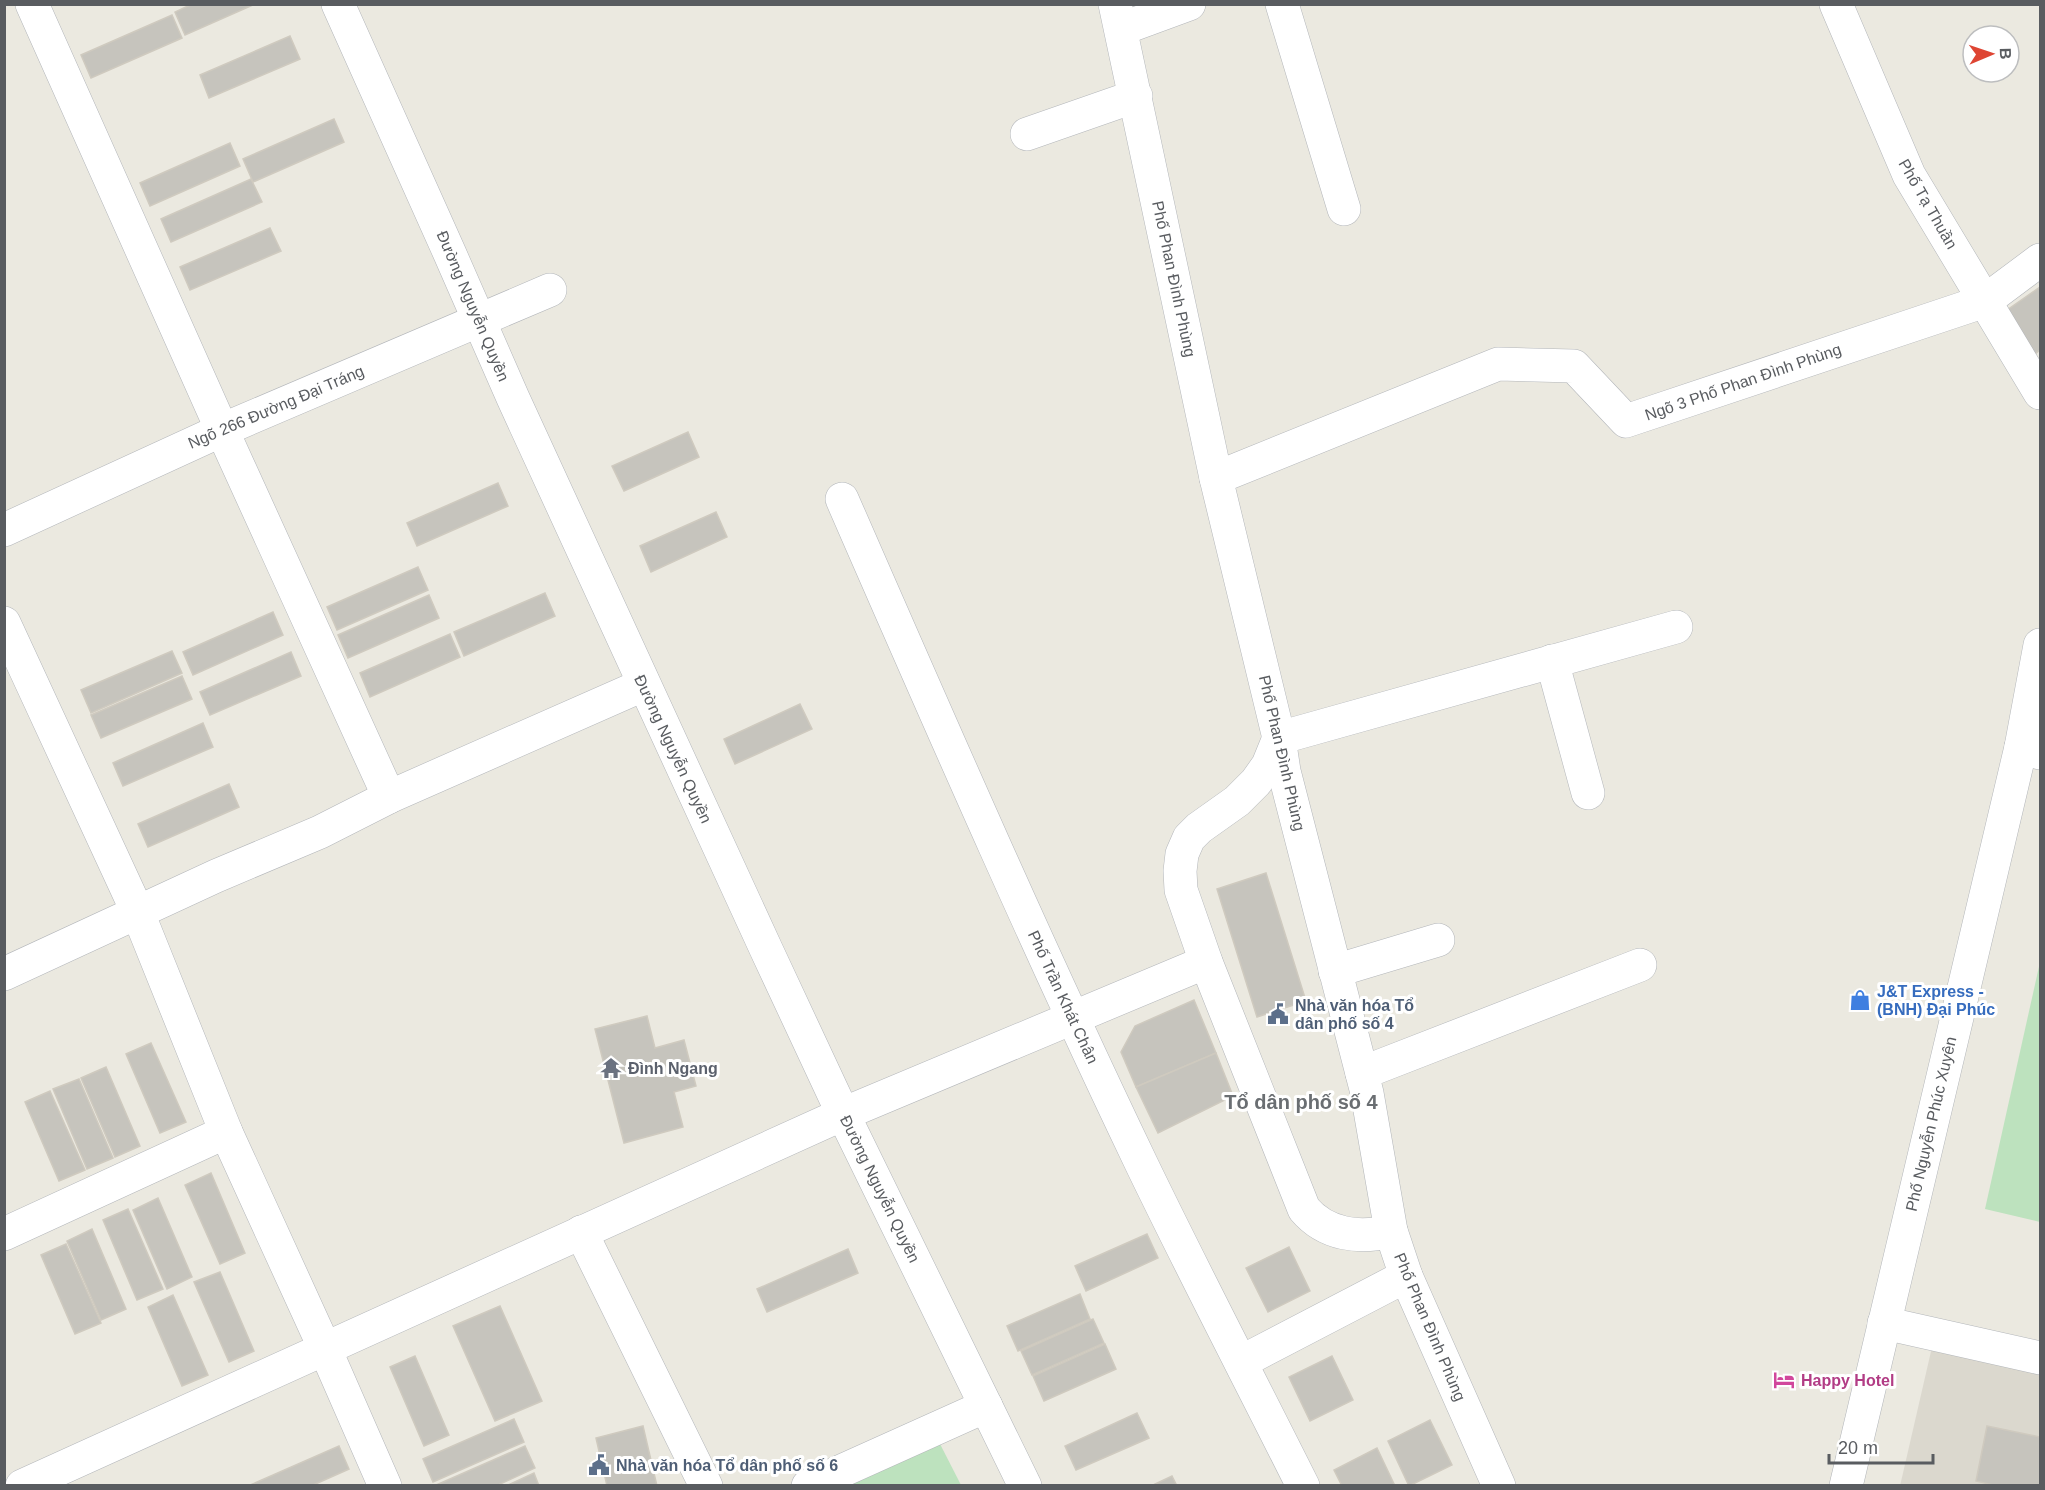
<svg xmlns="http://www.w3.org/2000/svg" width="2045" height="1490" viewBox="0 0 2045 1490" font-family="Arial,sans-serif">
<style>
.education{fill:#dbd8ce}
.green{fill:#bde2be}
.building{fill:#c6c4bd;stroke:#cfcabf;stroke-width:1.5}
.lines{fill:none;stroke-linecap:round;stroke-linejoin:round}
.minor-casing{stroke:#b3b6ba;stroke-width:34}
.minor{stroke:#fff;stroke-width:33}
.labels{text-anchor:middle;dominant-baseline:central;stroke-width:6;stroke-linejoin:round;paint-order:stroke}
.street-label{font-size:16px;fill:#595c60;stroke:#fff}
.shop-label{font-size:16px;font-weight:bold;fill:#366cbe;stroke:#fff;text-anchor:start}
.service-label{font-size:16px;font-weight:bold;fill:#4e5e75;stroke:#fff;text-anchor:start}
.worship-label{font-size:16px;font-weight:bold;fill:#5b616d;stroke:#fff;text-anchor:start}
.hotel-label{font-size:16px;font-weight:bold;fill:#b23c85;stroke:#fff;text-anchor:start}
.quarter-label{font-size:20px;font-weight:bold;fill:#6a6e72;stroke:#fff}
</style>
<rect width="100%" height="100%" fill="#ebe9e0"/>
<!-- education -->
<polygon class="education" points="1932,1347 2040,1372 2040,1485 1900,1486"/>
<!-- green -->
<g class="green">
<polygon points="2040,962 2040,1222 1985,1209"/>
<polygon points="939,1442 961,1485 842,1486"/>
</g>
<!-- building -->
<g class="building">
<polygon points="192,4 255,4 185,35 175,12"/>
<polygon points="172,15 182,38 91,78 81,55"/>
<polygon points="290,36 300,59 209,98 200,75"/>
<polygon points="334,119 344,142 253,182 243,159"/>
<polygon points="230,143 240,166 150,206 140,183"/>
<polygon points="251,179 262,202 171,242 161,219"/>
<polygon points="270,228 281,251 190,290 180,267"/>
<polygon points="2040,287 2040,350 2029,359 2000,315"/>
<polygon points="688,432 699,457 624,491 612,466"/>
<polygon points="498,483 508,506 417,546 407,523"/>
<polygon points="716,512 727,537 651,572 640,546"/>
<polygon points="418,567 428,590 337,630 327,607"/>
<polygon points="545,593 555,616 464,656 454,632"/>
<polygon points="429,595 439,618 348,658 338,635"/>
<polygon points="273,612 283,635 193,675 183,652"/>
<polygon points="450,634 460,657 370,697 360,673"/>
<polygon points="172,651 182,673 91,713 81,690"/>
<polygon points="291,652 301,676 210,715 200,692"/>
<polygon points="182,676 192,699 101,738 91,715"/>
<polygon points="800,704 812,729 735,764 724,739"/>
<polygon points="203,723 213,747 123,786 113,763"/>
<polygon points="229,784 239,807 148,847 138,824"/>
<polygon points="1266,873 1306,1001 1257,1017 1217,889"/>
<polygon points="1194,1000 1216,1053 1136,1087 1121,1052 1135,1026"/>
<polygon points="647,1016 655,1048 684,1040 696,1086 674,1092 683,1127 624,1143 595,1029"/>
<polygon points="151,1043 186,1122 160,1133 126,1054"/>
<polygon points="1216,1053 1233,1096 1158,1133 1136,1087"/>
<polygon points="106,1067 140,1146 115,1157 81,1078"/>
<polygon points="79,1079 113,1158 87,1169 53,1089"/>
<polygon points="50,1091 85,1170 59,1181 25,1102"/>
<polygon points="211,1173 245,1253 220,1264 185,1185"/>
<polygon points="158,1198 192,1277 167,1289 133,1210"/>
<polygon points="128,1209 163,1289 137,1300 103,1220"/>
<polygon points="92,1229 126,1309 101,1320 67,1241"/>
<polygon points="1147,1234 1158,1258 1086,1291 1075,1266"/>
<polygon points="66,1244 101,1323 75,1334 41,1255"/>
<polygon points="1289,1247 1310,1291 1268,1312 1246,1268"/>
<polygon points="848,1249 858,1273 767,1312 757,1289"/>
<polygon points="220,1272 254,1351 229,1362 194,1282"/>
<polygon points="1080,1294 1090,1319 1018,1351 1007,1326"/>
<polygon points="173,1295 208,1375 182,1386 148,1307"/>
<polygon points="500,1306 542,1401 495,1421 453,1326"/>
<polygon points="1093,1319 1104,1343 1032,1375 1021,1351"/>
<polygon points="1105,1344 1116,1369 1044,1401 1033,1376"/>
<polygon points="415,1356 449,1435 424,1446 390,1367"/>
<polygon points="1332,1356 1353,1400 1310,1421 1289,1377"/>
<polygon points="1137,1413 1149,1438 1076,1470 1065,1446"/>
<polygon points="514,1419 524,1442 433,1482 423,1459"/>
<polygon points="1430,1420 1452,1465 1409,1486 1388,1441"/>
<polygon points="643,1426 657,1486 607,1486 596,1438"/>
<polygon points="1987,1426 2040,1437 2040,1486 1997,1486 1976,1481"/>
<polygon points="339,1446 349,1469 311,1486 248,1486"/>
<polygon points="525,1446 535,1468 496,1486 434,1486"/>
<polygon points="1377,1448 1395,1486 1342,1486 1334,1470"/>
<polygon points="534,1473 539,1486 506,1486"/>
<polygon points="1172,1476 1177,1486 1151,1486"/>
</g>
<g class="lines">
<defs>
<g id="minor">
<polyline points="32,4 222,430 389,797"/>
<polyline points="338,4 450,254 513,398 766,949 843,1114 1025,1486"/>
<polyline points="1115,4 1216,478 1279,738 1284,771 1367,1093 1391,1231 1406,1276 1499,1486"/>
<polyline points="1282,4 1344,209"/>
<polyline points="1836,4 1909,175 2040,393"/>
<polyline points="1121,29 1189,4"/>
<polyline points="1027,134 1136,96"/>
<polyline points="1216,478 1498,364 1574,366 1626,421 1985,301 2040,260"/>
<path d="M842,499C939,721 1036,944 1141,1163C1193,1271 1249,1378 1303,1486"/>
<polyline points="4,530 222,430 550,290"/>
<polyline points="4,623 138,913 226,1132 325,1349 385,1486"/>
<polyline points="1552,661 1588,793"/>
<polyline points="2021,747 2040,645"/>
<polyline points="1335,971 1438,940"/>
<polyline points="4,974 216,876 320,832 389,797 643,685"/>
<polyline points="1362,1073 1640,965"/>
<path d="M1391,1231C1359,1239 1326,1235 1304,1209L1206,962L1181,890L1180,871L1182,854L1189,838L1199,828L1237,801L1256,782L1268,765L1279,738L1676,627"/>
<polyline points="581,1232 706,1486"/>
<polyline points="4,1234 226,1132"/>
<polyline points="1884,1323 2040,1358"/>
<polyline points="1241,1362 1406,1276"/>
<polyline points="22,1486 843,1114 1206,962"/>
<polyline points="808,1486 986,1406"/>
<polyline points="1846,1486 2021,747 2040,753"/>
</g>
</defs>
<!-- minor casing -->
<use href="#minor" class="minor-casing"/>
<!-- minor -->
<use href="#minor" class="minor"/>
</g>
<!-- icons -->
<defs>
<symbol id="shop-bare" viewBox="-9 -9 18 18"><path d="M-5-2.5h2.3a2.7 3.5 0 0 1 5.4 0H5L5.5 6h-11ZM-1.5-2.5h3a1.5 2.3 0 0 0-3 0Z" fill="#3f7fe0" stroke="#fff" stroke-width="2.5" paint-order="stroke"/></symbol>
<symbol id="civic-bare" viewBox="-9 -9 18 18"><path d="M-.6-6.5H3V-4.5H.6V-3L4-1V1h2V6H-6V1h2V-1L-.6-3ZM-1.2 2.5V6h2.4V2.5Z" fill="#5c6f8a" stroke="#fff" stroke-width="2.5" paint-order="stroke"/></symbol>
<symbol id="temple-bare" viewBox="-9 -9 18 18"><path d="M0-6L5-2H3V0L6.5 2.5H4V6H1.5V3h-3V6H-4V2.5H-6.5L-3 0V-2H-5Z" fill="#6b7280" stroke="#fff" stroke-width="2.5" paint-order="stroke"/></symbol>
<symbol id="hotel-bare" viewBox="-9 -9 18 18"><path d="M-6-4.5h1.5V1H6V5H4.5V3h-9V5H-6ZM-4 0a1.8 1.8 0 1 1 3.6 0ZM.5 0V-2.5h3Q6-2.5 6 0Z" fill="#d1479c" stroke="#fff" stroke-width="2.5" paint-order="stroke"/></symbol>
</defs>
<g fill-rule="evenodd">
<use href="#shop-bare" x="1845" y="985" width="30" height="30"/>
<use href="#civic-bare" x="1263" y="999" width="30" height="30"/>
<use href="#temple-bare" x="596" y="1053" width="30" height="30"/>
<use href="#hotel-bare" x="1769" y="1365" width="30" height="30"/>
<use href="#civic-bare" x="584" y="1450" width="30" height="30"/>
</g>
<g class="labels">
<!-- street labels -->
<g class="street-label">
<text transform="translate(1928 204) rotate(60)">Phố Tạ Thuần</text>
<text transform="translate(1174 279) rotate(78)">Phố Phan Đình Phùng</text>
<text transform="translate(473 306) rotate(67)">Đường Nguyễn Quyền</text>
<text transform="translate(1743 382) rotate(-19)">Ngõ 3 Phố Phan Đình Phùng</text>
<text transform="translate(276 407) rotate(-23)">Ngõ 266 Đường Đại Tráng</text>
<text transform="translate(673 749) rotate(65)">Đường Nguyễn Quyền</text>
<text transform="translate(1282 753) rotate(77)">Phố Phan Đình Phùng</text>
<text transform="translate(1063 997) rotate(65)">Phố Trần Khát Chân</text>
<text transform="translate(1931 1124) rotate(-77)">Phố Nguyễn Phúc Xuyên</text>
<text transform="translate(880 1189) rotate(64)">Đường Nguyễn Quyền</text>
<text transform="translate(1430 1327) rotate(67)">Phố Phan Đình Phùng</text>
</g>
<!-- shop labels -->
<g class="shop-label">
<text x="1877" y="991">J&amp;T Express -<tspan x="1877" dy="18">(BNH) Đại Phúc</tspan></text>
</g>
<!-- service labels -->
<g class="service-label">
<text x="1295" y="1005">Nhà văn hóa Tổ<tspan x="1295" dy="18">dân phố số 4</tspan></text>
<text x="616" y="1465">Nhà văn hóa Tổ dân phố số 6</text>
</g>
<!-- worship labels -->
<g class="worship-label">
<text x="628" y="1068">Đình Ngang</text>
</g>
<!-- hotel labels -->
<g class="hotel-label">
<text x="1801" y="1380">Happy Hotel</text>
</g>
<!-- quarter labels -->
<g class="quarter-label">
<text x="1301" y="1102">Tổ dân phố số 4</text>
</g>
</g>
<!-- border -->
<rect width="2045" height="1490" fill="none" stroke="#595c60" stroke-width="12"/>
<!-- north arrow -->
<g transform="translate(1991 54) rotate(88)"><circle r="28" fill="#ffffff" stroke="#bdbebf" stroke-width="1.5"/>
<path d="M0-4.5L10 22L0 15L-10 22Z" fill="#de4533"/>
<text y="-9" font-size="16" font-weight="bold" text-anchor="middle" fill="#595c60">B</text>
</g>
<!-- scale -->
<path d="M1829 1454v9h104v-9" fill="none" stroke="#595c60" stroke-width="3"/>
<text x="1838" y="1454" font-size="18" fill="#595c60" stroke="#ffffff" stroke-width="4.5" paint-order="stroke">20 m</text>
</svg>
